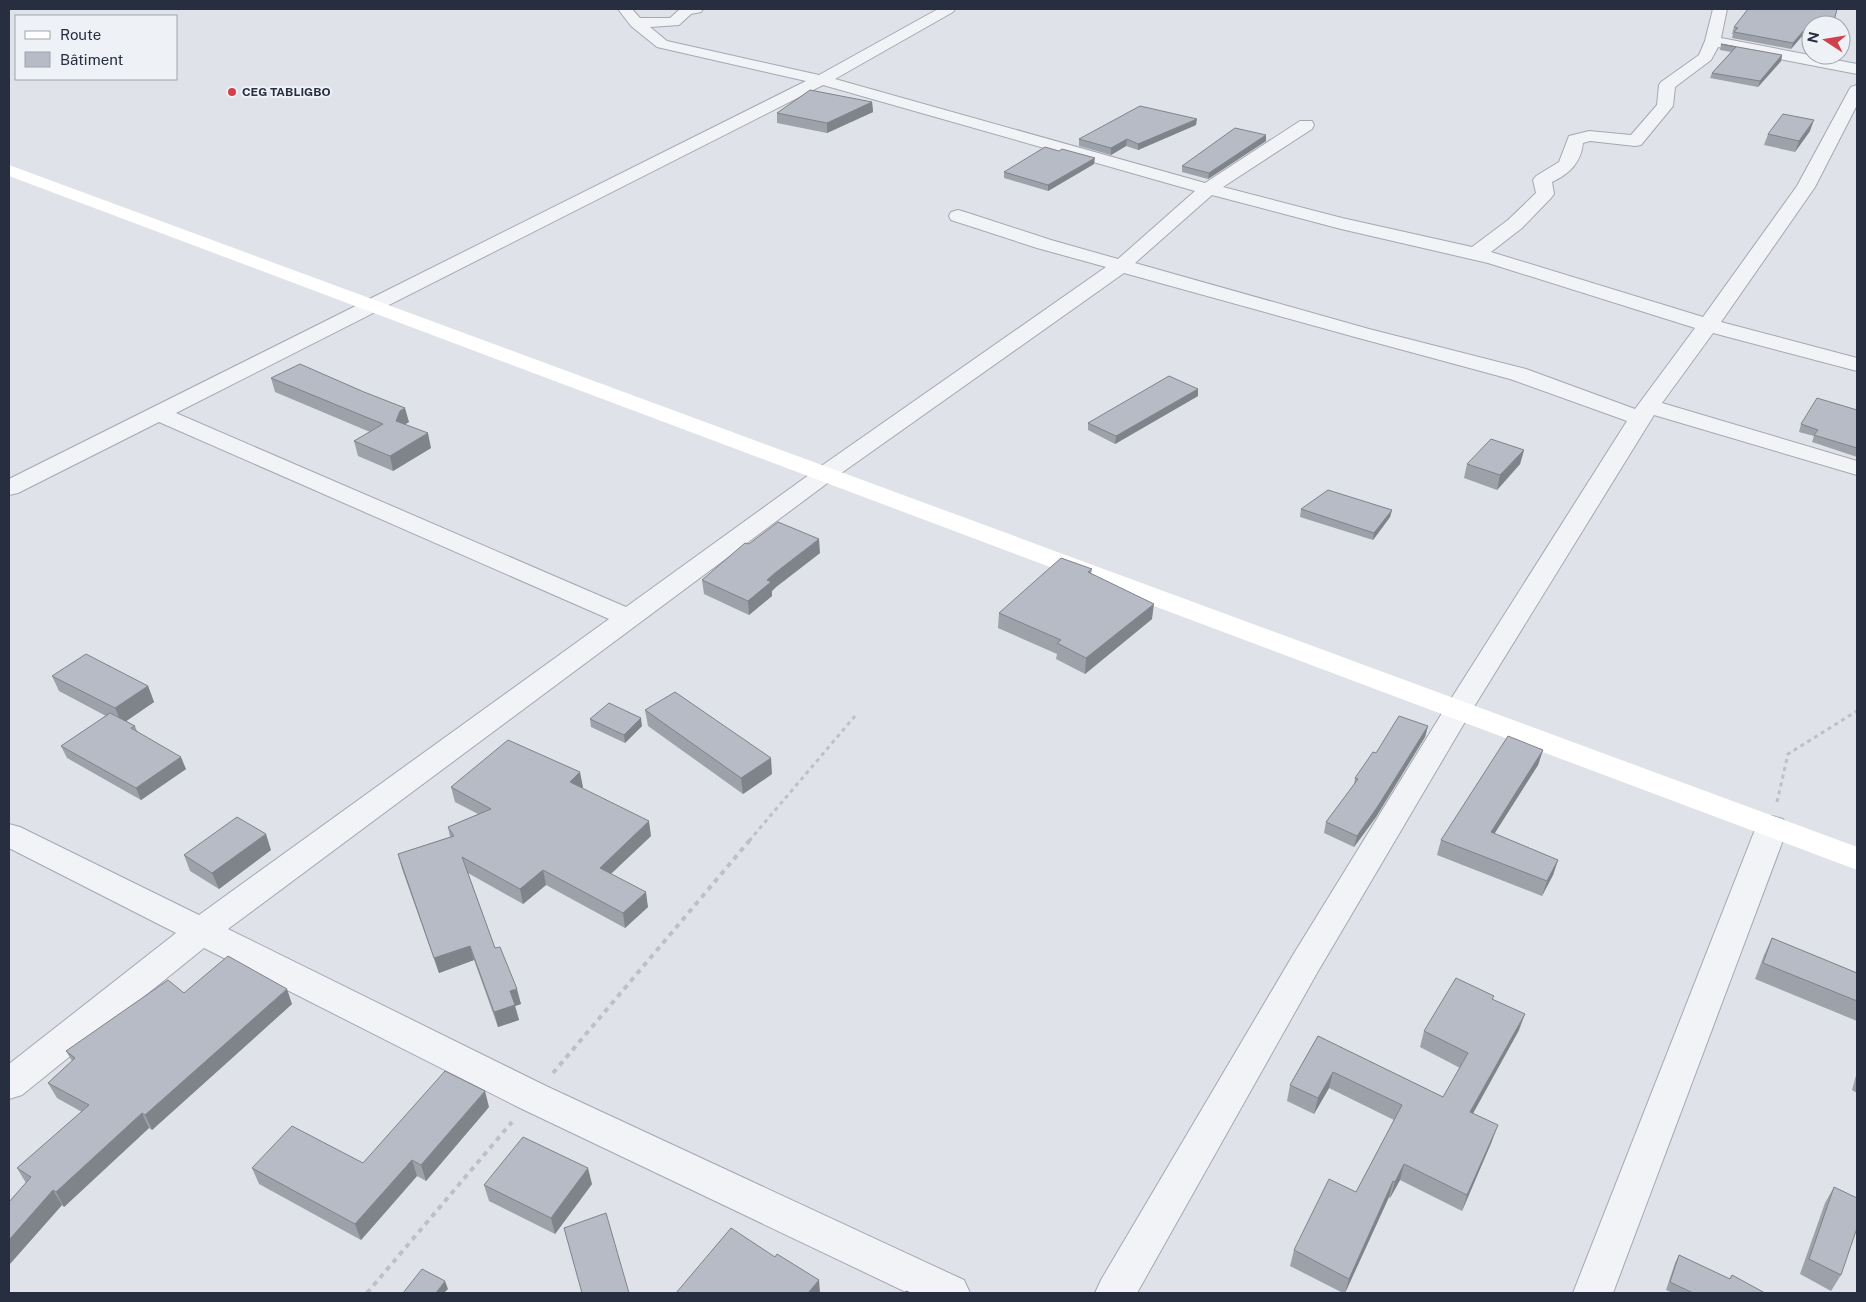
<svg xmlns="http://www.w3.org/2000/svg" width="1866" height="1302" viewBox="0 0 1866 1302" font-family="'Public Sans',sans-serif">
<style>
.lines{fill:none;stroke-linecap:round;stroke-linejoin:round}
.street-casing{stroke:#a4a8b2;stroke-width:2}
.path-far1{stroke:#bdc0c7;stroke-width:3;stroke-dasharray:4 4;stroke-linecap:butt}
.path{stroke:#bdc0c7;stroke-width:4;stroke-dasharray:5 5;stroke-linecap:butt}
.street{fill:#f2f3f7;fill-rule:evenodd}
.secondary{fill:#fff;fill-rule:evenodd}
.wall{fill:#9da1a9}
.shaded-wall{fill:#7f838a}
.building{fill:#b6bbc5;stroke:#7f838a}
.poi-dot{fill:#d0414c;stroke:#eef1f6;stroke-width:2}
.labels{text-anchor:middle;dominant-baseline:central;stroke-width:4;stroke-linejoin:round;paint-order:stroke}
.far-poi-label{font-size:12px;font-weight:bold;fill:#272e40;stroke:#eef1f6;text-anchor:start}
</style>
<rect width="100%" height="100%" fill="#dfe2e8"/>
<g class="lines">
<defs>
<g id="street">
<path d="M618,9H632L640,18H670L680,9H703L701,12L691,14L679,25L650,27L667,41L819,75L938,9H955L953,12L835,79L1205,183L1300,121H1312L1314,125L1312,129L1223,187L1342,218L1472,247L1508,220L1536,193L1533,180L1536,176L1559,162L1569,136L1589,131L1631,135L1657,105L1659,85L1661,82L1699,55L1705,41L1713,9H1727L1721,38L1857,64V74L1718,47L1711,60L1675,87L1673,106L1641,145L1635,146L1590,141L1583,143C1581,163 1569,174 1552,182L1554,194L1551,198L1522,228L1491,252L1703,317L1797,186L1849,90L1851,87L1857,85V105L1815,187L1721,322L1857,358V371L1713,333L1662,403L1857,461V475L1654,415L1472,710L1317,973L1137,1293H1095L1101,1280L1293,955L1444,710L1627,421L1510,379L1355,337L1124,273L833,479L228,929L546,1086L964,1280L970,1293H908L520,1108L204,948L22,1095L9,1099V1064L176,933L9,848V824L20,827L199,915L609,619L159,422L18,493L9,495V479L806,81L657,47L631,26ZM823,85L1195,191L1118,259L1051,240L965,212L958,210L951,212L949,216L951,220L1037,248L1106,267L817,469L626,607L176,413ZM1212,195L1341,229L1488,263L1695,328L1635,409L1526,369L1369,329L1135,263Z"/>
<polygon points="1772,816 1783,819 1788,827 1613,1293 1573,1293 1756,827 1761,819"/>
</g>
</defs>
<!-- street casing -->
<use href="#street" class="street-casing"/>
<!-- path-far1 -->
<g class="path-far1">
<polyline points="1777,802 1788,754 1857,711"/>
<polyline points="749,841 855,716"/>
</g>
<!-- path -->
<g class="path">
<polyline points="553,1073 750,840"/>
<polyline points="367,1293 512,1122"/>
</g>
<!-- street -->
<use href="#street" class="street"/>
<!-- secondary -->
<polygon class="secondary" points="9,165 1857,847 1857,870 9,176"/>
</g>
<!-- wall -->
<g class="wall">
<polygon points="1811,25 1811,36 1803,35 1791,49 1732,38 1733,34 1732,34 1734,27"/>
<polygon points="1721,44 1782,55 1781,61 1758,87 1710,78 1712,73 1731,52 1720,50"/>
<polygon points="872,102 873,112 827,133 777,123 777,113"/>
<polygon points="1196,125 1138,150 1126,146 1111,155 1079,146 1079,139"/>
<polygon points="1810,131 1795,152 1764,145 1768,134"/>
<polygon points="1266,135 1266,141 1208,179 1182,172 1182,166"/>
<polygon points="1059,151 1094,164 1048,191 1004,178 1004,172"/>
<polygon points="271,378 409,422 405,424 431,448 393,471 358,456 354,441 370,432 275,392"/>
<polygon points="1198,389 1198,396 1115,444 1088,430 1088,423"/>
<polygon points="1857,410 1857,457 1812,442 1814,436 1799,432 1801,424"/>
<polygon points="1524,450 1520,464 1497,490 1464,478 1467,464"/>
<polygon points="1301,509 1392,510 1390,517 1373,540 1300,517"/>
<polygon points="749,544 820,553 776,587 772,591 772,596 749,615 704,594 702,580"/>
<polygon points="1092,569 1091,574 1152,619 1085,674 1056,659 1057,654 998,628 999,613"/>
<polygon points="52,676 148,686 154,702 126,721 135,726 137,731 186,769 141,800 67,758 61,746 106,716 59,691"/>
<polygon points="645,710 772,774 743,794 648,726"/>
<polygon points="590,719 642,726 625,743 591,727"/>
<polygon points="1428,726 1425,737 1376,817 1354,847 1324,833 1326,822 1354,785 1355,778 1376,753"/>
<polygon points="1543,750 1538,765 1494,834 1558,860 1553,875 1542,896 1437,855 1441,840"/>
<polygon points="451,787 583,787 582,788 651,836 611,874 648,907 625,928 546,885 523,904 468,873 495,948 521,1004 515,1006 519,1020 498,1027 474,960 439,973 402,869 398,854 450,837 448,827 478,814 455,802"/>
<polygon points="271,850 219,889 190,871 184,855"/>
<polygon points="1772,938 1857,973 1857,1021 1755,979 1764,955"/>
<polygon points="184,993 292,1004 152,1130 149,1128 64,1207 62,1205 9,1265 9,1202 26,1183 17,1168 82,1112 57,1098 48,1083 72,1061 66,1051"/>
<polygon points="1493,999 1519,1030 1473,1113 1492,1141 1462,1211 1400,1180 1390,1198 1389,1197 1345,1293 1343,1293 1290,1266 1294,1250 1356,1192 1394,1120 1329,1088 1314,1114 1287,1101 1290,1085 1318,1036 1443,1097 1460,1068 1420,1047 1424,1031"/>
<polygon points="1857,1072 1857,1093 1852,1090"/>
<polygon points="489,1107 426,1181 417,1176 361,1240 259,1184 252,1168 363,1163"/>
<polygon points="592,1184 555,1234 489,1201 484,1185"/>
<polygon points="1834,1187 1841,1275 1831,1291 1800,1274 1825,1203"/>
<polygon points="1679,1255 1729,1279 1732,1275 1765,1293 1673,1293 1666,1290 1675,1263"/>
</g>
<!-- shaded-wall -->
<g class="shaded-wall">
<polygon points="1805,29 1803,35 1791,49 1793,43"/>
<polygon points="1782,55 1781,61 1758,87 1760,81"/>
<polygon points="872,102 873,112 827,133 827,123"/>
<polygon points="1197,119 1196,125 1138,150 1138,144"/>
<polygon points="1814,120 1810,131 1795,152 1799,141"/>
<polygon points="1266,135 1266,141 1208,179 1209,173"/>
<polygon points="1127,139 1126,146 1111,155 1111,148"/>
<polygon points="1095,158 1094,164 1048,191 1048,185"/>
<polygon points="1198,389 1198,396 1115,444 1116,436"/>
<polygon points="405,408 409,422 404,425 396,421 400,411"/>
<polygon points="428,433 431,448 393,471 390,456"/>
<polygon points="1524,450 1520,464 1497,490 1500,475"/>
<polygon points="1392,510 1390,517 1373,540 1374,533"/>
<polygon points="819,539 820,553 776,587 772,591 772,596 749,615 748,601 767,580 775,573"/>
<polygon points="1154,604 1152,619 1085,674 1086,658"/>
<polygon points="148,686 154,702 122,724 115,708"/>
<polygon points="641,718 642,726 625,743 624,735"/>
<polygon points="1428,726 1425,737 1376,817 1354,847 1357,836"/>
<polygon points="1543,750 1538,765 1486,847 1491,832"/>
<polygon points="181,757 186,769 141,800 136,788"/>
<polygon points="771,758 772,774 743,794 741,778"/>
<polygon points="580,772 583,787 573,797 570,782"/>
<polygon points="649,821 651,836 602,882 600,868"/>
<polygon points="266,834 271,850 219,889 212,873"/>
<polygon points="1558,860 1553,875 1542,896 1547,881"/>
<polygon points="543,870 546,885 523,904 520,889"/>
<polygon points="646,892 648,907 625,928 623,913"/>
<polygon points="470,946 474,960 439,973 434,958"/>
<polygon points="287,989 292,1004 152,1130 145,1115"/>
<polygon points="517,989 521,1004 515,1006 519,1020 498,1027 494,1012 510,991"/>
<polygon points="1525,1014 1519,1030 1465,1128 1470,1112"/>
<polygon points="1333,1072 1329,1088 1314,1114 1318,1098"/>
<polygon points="485,1091 489,1107 426,1181 421,1165"/>
<polygon points="142,1113 149,1128 64,1207 56,1192"/>
<polygon points="1498,1125 1492,1141 1462,1211 1467,1195"/>
<polygon points="412,1160 417,1176 361,1240 355,1224"/>
<polygon points="1404,1164 1400,1180 1390,1198 1395,1182"/>
<polygon points="588,1168 592,1184 555,1234 551,1218"/>
<polygon points="1393,1181 1389,1197 1345,1293 1349,1279"/>
<polygon points="53,1190 62,1205 9,1265 9,1240"/>
<polygon points="819,1280 820,1293 808,1293"/>
<polygon points="445,1281 448,1289 444,1293 436,1293"/>
</g>
<!-- building -->
<g class="building">
<polygon points="1748,9 1837,9 1833,25 1811,25 1811,30 1805,29 1793,43 1734,32 1738,28 1734,27"/>
<polygon points="1721,44 1782,55 1760,81 1712,73 1736,47"/>
<polygon points="810,90 872,102 827,123 777,113"/>
<polygon points="1140,106 1197,119 1138,144 1127,139 1111,148 1079,139"/>
<polygon points="1783,114 1814,120 1799,141 1768,134"/>
<polygon points="1235,128 1266,135 1209,173 1182,166"/>
<polygon points="1045,147 1059,151 1062,149 1095,158 1048,185 1004,172"/>
<polygon points="300,364 364,392 405,408 400,411 396,421 428,433 390,456 354,441 383,424 271,378"/>
<polygon points="1169,376 1198,389 1116,436 1088,423"/>
<polygon points="1817,398 1857,410 1857,448 1814,435 1818,430 1801,424"/>
<polygon points="1491,439 1524,450 1500,475 1467,464"/>
<polygon points="1328,490 1392,510 1374,533 1301,509"/>
<polygon points="778,522 819,539 775,573 767,580 771,582 748,601 702,580 745,543 749,544"/>
<polygon points="1061,558 1092,569 1088,572 1154,604 1086,658 1057,643 1061,640 999,613"/>
<polygon points="86,654 148,686 115,708 52,676"/>
<polygon points="675,692 771,758 741,778 645,710"/>
<polygon points="609,703 641,718 624,735 590,719"/>
<polygon points="110,713 135,726 131,728 181,757 136,788 61,746"/>
<polygon points="1399,716 1428,726 1378,806 1357,836 1326,822 1358,779 1355,778 1373,752 1376,753"/>
<polygon points="1508,736 1543,750 1491,832 1558,860 1547,881 1441,840"/>
<polygon points="508,740 580,772 570,782 649,821 600,868 646,892 623,913 543,870 520,889 462,857 495,948 500,947 517,989 510,991 515,1005 494,1012 470,946 434,958 398,854 454,836 448,827 491,809 451,787"/>
<polygon points="237,817 266,834 212,873 184,855"/>
<polygon points="1772,938 1857,973 1857,1001 1763,963"/>
<polygon points="228,956 287,989 145,1115 142,1113 56,1192 53,1190 9,1240 9,1202 31,1177 17,1168 89,1105 48,1083 75,1058 66,1051 168,980 184,993"/>
<polygon points="1456,978 1494,996 1492,999 1525,1014 1470,1112 1498,1125 1467,1195 1404,1164 1395,1182 1393,1181 1349,1279 1294,1250 1329,1179 1356,1192 1402,1105 1333,1072 1318,1098 1290,1085 1318,1036 1443,1097 1468,1053 1424,1031"/>
<polygon points="445,1071 485,1091 421,1165 412,1160 355,1224 252,1168 292,1126 363,1163"/>
<polygon points="523,1137 588,1168 551,1218 484,1185"/>
<polygon points="1834,1187 1857,1198 1857,1228 1841,1275 1809,1259"/>
<polygon points="606,1213 629,1293 582,1293 564,1228"/>
<polygon points="731,1228 775,1257 777,1254 819,1280 808,1293 676,1293"/>
<polygon points="1679,1255 1730,1279 1732,1275 1765,1293 1693,1293 1670,1282"/>
<polygon points="422,1269 445,1281 436,1293 403,1293"/>
<polygon points="906,1291 911,1293 904,1293"/>
</g>
<!-- markers -->
<circle class="poi-dot" cx="232" cy="92" r="5"/>
<g class="labels">
<!-- far-poi labels -->
<g class="far-poi-label">
<text x="242" y="92">CEG TABLIGBO</text>
</g>
</g>
<!-- border -->
<rect width="1866" height="1302" fill="none" stroke="#272e40" stroke-width="20"/>
<!-- legend -->
<rect x="15" y="15" width="162" height="65" fill="#eef1f6" stroke="#9ea3ad"/>
<rect x="25" y="31" width="25" height="8" fill="#ffffff" stroke="#9ea3ad"/>
<text x="60" y="40" font-size="15" fill="#272e40">Route</text>
<rect x="25" y="52" width="25" height="15" fill="#b6bbc5" stroke="#9ea3ad"/>
<text x="60" y="65" font-size="15" fill="#272e40">Bâtiment</text>
<!-- north arrow -->
<g transform="translate(1826 40) rotate(282)"><circle r="24" fill="#eef1f6" stroke="#9ea3ad"/>
<path d="M0-4L9 19L0 12L-9 19Z" fill="#d0414c"/>
<text y="-8" font-size="14" font-weight="bold" text-anchor="middle" fill="#272e40">N</text>
</g>
</svg>
